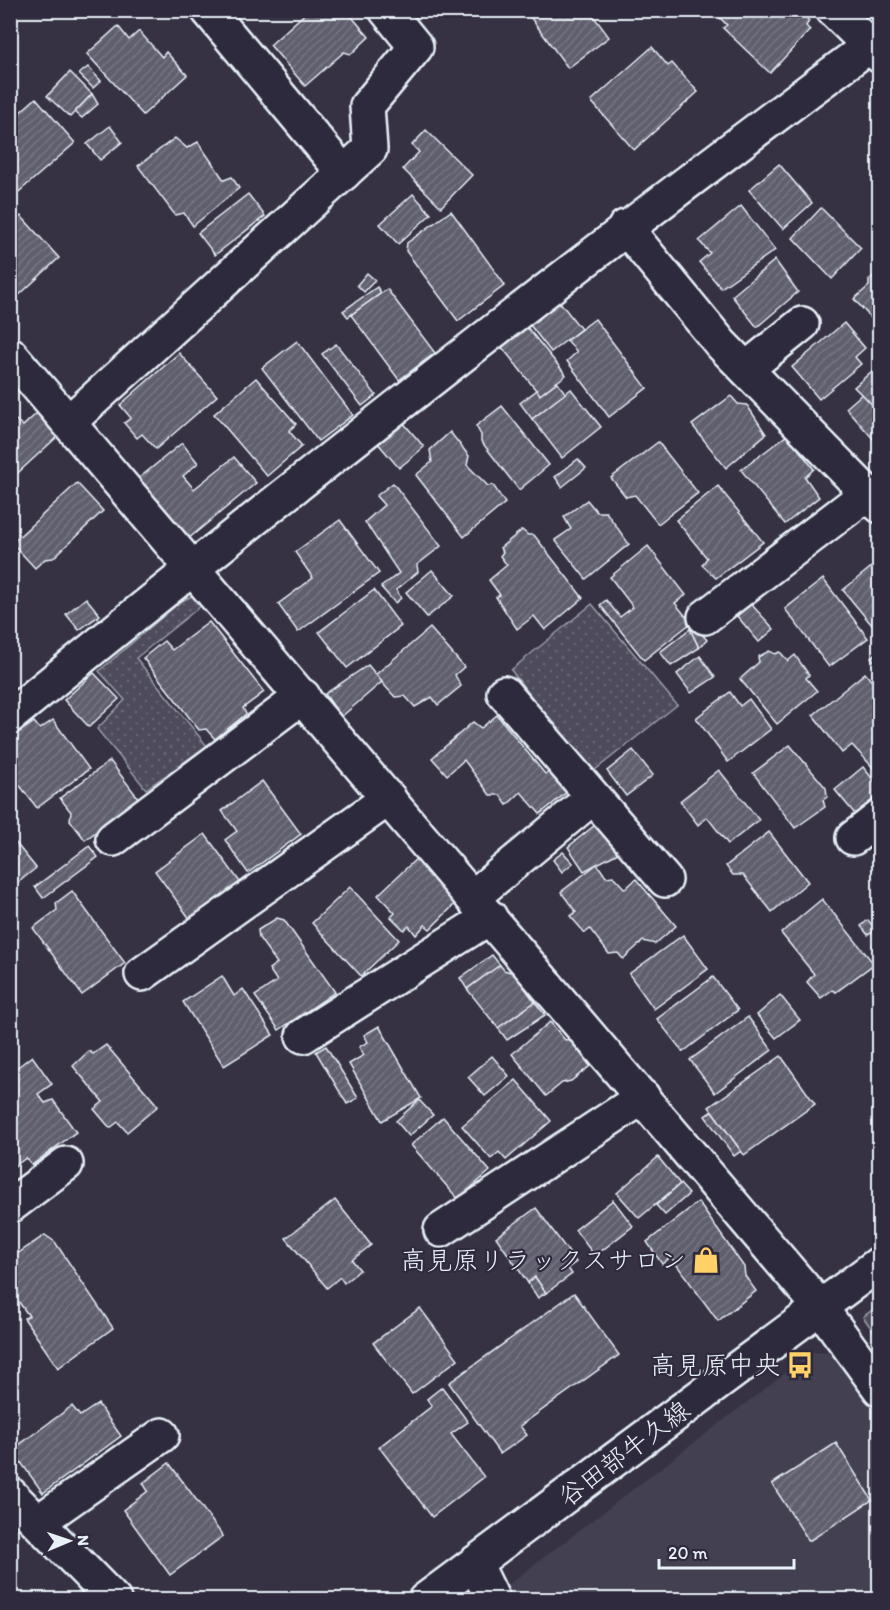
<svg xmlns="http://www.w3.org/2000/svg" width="890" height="1610" viewBox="0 0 890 1610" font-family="Itim,'Klee One',sans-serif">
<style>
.built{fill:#433f51}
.garden{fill:url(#garden-dots);stroke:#9a9eaa;stroke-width:1.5}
.building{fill:url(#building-hatch);stroke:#e8f1f8;stroke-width:1.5}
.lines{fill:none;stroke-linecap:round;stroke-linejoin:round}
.minor-casing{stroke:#e8f1f8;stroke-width:38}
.major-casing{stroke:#e8f1f8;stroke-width:38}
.minor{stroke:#2f2a3d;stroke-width:33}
.major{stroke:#2f2a3d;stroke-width:33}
.labels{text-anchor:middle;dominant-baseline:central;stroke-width:4.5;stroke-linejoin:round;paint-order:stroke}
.poi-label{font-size:26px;fill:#e8f1f8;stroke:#2f2a3d;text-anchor:end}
.street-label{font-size:26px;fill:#e8f1f8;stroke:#2f2a3d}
</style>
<defs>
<pattern id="garden-dots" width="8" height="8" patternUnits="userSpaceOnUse" patternTransform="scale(1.5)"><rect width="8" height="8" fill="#4d4b5c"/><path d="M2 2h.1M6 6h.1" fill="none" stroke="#676574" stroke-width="1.8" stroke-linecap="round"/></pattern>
<pattern id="building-hatch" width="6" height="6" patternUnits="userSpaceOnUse" patternTransform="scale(1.5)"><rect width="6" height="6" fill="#605e6e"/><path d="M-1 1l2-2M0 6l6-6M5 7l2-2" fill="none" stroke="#777683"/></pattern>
</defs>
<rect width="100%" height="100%" fill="#363244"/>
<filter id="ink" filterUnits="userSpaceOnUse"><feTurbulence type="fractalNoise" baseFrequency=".0167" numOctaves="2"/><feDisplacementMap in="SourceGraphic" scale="12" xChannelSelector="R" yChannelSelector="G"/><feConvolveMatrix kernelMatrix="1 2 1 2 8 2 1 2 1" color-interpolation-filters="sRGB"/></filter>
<g filter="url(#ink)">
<!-- built -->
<polygon class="built" points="813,1352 834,1353 879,1419 879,1599 511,1600 505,1587"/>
<!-- garden -->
<g class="garden">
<polygon points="194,595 202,605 136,658 207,746 146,789 97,729 125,700 99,671 180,602"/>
<polygon points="592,604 677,705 590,774 511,670"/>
<polygon points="879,1305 879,1339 863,1317"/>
</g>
<!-- building -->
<g class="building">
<polygon points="309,10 346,10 369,37 351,54 344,52 305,86 270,45"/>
<polygon points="525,10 589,10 609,37 568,68"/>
<polygon points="712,10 800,10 809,21 806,26 810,30 770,73 723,28 727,25"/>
<polygon points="858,10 871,10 865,17"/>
<polygon points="118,26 129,40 139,31 162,57 166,52 187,75 143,115 87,54"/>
<polygon points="652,47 668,66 672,63 698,92 634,150 591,101"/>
<polygon points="88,67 101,81 93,88 79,74"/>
<polygon points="70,72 92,94 70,117 47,96"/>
<polygon points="92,94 98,104 82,118 75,112"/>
<polygon points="36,98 75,143 14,196 10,193 10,121"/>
<polygon points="110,126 122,142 100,160 87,144"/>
<polygon points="426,130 472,175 441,207 403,169 419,152 412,145"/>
<polygon points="175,138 187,148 198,142 224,180 232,177 239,188 193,226 184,213 175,215 138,166"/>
<polygon points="779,164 812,203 783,229 749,190"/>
<polygon points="248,194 265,216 215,255 198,233"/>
<polygon points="413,194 431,214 398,244 380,224"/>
<polygon points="741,206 775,250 721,288 699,262 710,253 699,241"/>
<polygon points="821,208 861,248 832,279 793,238"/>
<polygon points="451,211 505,285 458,321 406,251 407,243"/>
<polygon points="21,216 59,258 16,298 10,292 10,222 12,224"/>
<polygon points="775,260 798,292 757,327 732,296"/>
<polygon points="880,270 880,328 854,299 869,286 869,280"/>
<polygon points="367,273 375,280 364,292 357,285"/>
<polygon points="377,287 381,293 348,317 343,311"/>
<polygon points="387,289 435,353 399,380 351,315"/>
<polygon points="559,301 581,329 551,352 530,325"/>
<polygon points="595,319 647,388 609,417 567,361 577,352 567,340"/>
<polygon points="844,323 865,348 855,357 861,364 819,399 792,367"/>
<polygon points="526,326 566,375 540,395 501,346"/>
<polygon points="297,341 353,415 318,441 262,368"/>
<polygon points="336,344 376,395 362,406 322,354"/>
<polygon points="179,353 217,396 156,449 142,434 137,438 124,423 131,418 120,405"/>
<polygon points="880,364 880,413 854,387"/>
<polygon points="256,378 296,424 289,431 302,446 267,476 214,414"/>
<polygon points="557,382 566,394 532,419 520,403 537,390 540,395"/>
<polygon points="571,389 601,427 562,458 532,419"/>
<polygon points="862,394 880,413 880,437 875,441 846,408"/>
<polygon points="731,396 738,404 747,405 766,434 726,468 692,425"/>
<polygon points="502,406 549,465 519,490 481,441 481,435 476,426"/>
<polygon points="37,413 58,436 10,480 10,415 23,426"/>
<polygon points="401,420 424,447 399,468 376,441"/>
<polygon points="450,432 469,456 467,465 488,486 493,485 505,503 464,537 416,475 432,462 430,450"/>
<polygon points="787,435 814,469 805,477 819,497 785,524 741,470"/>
<polygon points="658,442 698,493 658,524 635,495 626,497 611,478"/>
<polygon points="182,443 198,463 183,476 194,489 234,457 256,483 188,539 139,478"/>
<polygon points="578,459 586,468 562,487 555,477"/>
<polygon points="77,483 103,511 53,558 45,559 35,568 12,543"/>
<polygon points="393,483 441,546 417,565 418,572 396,590 401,598 395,603 381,587 399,573 365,522 384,505 376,496"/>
<polygon points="718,486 763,542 716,578 702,565 707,558 676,520"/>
<polygon points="587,500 597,512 606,512 629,544 586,579 555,540 571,529 564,517"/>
<polygon points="340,520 379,573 298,632 278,604 313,578 295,552"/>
<polygon points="522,530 528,535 534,535 583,598 545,630 534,616 517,629 496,597 500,595 489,580 507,565 500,556 503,552 500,548"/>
<polygon points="648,546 686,595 675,603 691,623 644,660 600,605 606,600 620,617 633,607 610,577"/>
<polygon points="880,560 880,627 876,630 843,590"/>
<polygon points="432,570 454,596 427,617 406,592"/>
<polygon points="823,579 868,638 829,667 785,609"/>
<polygon points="374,590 401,626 347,668 319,632"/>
<polygon points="86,598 100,615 79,630 66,614"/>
<polygon points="751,604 774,629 759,642 737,616"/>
<polygon points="209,622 264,692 243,708 246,714 215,739 206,729 199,730 143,658 164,641 172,650"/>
<polygon points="696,627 707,640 699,648 690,629"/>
<polygon points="430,628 464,667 455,675 461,686 438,705 432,697 415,707 405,696 395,697 375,675"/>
<polygon points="690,629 699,648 671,666 660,652"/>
<polygon points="769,651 775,654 780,652 788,661 795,655 809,675 806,678 817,691 777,724 740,679 759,662 758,657"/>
<polygon points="880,651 880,669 871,657"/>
<polygon points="700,656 715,677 691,693 677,674"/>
<polygon points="368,665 382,682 341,717 325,694"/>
<polygon points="94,673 119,699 89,727 64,700"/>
<polygon points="865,673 880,691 880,775 852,745 842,753 813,715"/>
<polygon points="730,692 740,706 749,699 771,729 728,762 696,718"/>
<polygon points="497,715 545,774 552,772 567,792 540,814 521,792 507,805 500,795 490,795 464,760 447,775 432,758 473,722 481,728"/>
<polygon points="53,720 89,769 37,808 11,774 15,768 10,762 10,739 34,722 40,729"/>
<polygon points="790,745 826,788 827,797 823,800 825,807 795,828 753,773"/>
<polygon points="633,750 653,775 626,796 607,771"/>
<polygon points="110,761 139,799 85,840 70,820 71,812 60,798"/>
<polygon points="863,767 880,788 880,794 855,814 835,790"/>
<polygon points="719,770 759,820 728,844 707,817 698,825 680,801"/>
<polygon points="262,781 301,834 248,873 225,840 237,831 222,811"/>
<polygon points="595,825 618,853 584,871 568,847"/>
<polygon points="769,832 808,882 772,912 743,875 733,875 726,866"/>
<polygon points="205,834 240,882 190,919 155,871"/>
<polygon points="10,836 36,868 10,889"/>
<polygon points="89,846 98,857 43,898 35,887"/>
<polygon points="563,852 573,863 562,872 553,860"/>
<polygon points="418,857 458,901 430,929 425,925 416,935 409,926 404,930 391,917 395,913 378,895"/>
<polygon points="597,864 606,877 613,876 625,889 636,879 676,926 655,944 643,941 623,959 618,953 609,954 590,929 585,933 570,916 576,912 561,892"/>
<polygon points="350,887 399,940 361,976 312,923"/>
<polygon points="72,891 125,963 82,995 33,928 57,910 56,903"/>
<polygon points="822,899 874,964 836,992 832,990 821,998 807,982 814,974 781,933"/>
<polygon points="277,918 284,920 335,992 279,1030 255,996 277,981 269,969 277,963 259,938 258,930"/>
<polygon points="868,920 876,930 868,935 861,926"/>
<polygon points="683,935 708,969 654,1009 629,974"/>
<polygon points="880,939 880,952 873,945"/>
<polygon points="492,955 500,965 467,989 460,978"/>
<polygon points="500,965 504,970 514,973 535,1002 498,1028 467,989"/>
<polygon points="222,976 234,996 243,989 273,1035 224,1066 183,1002"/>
<polygon points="713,977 738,1010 683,1052 657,1019"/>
<polygon points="780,995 800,1020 776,1038 757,1015"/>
<polygon points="535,1002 545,1015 507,1040 498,1028"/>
<polygon points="748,1017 772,1050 715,1093 690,1060"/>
<polygon points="550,1022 565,1040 570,1039 590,1066 571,1081 562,1083 546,1096 512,1054"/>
<polygon points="379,1026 421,1098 382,1121 349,1064 364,1055 359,1047 368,1042 364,1035"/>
<polygon points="106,1045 158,1106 127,1132 118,1122 110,1128 94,1109 103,1102 73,1066 89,1051 93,1054"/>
<polygon points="326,1046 358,1098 347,1104 316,1052"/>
<polygon points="32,1056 52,1084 38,1094 45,1103 53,1100 76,1132 32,1165 26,1158 13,1167 10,1164 10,1073"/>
<polygon points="492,1056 509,1076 485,1096 468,1077"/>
<polygon points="781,1056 815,1104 744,1155 709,1107"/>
<polygon points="516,1080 551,1121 506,1160 499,1152 491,1159 462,1126"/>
<polygon points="419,1100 433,1115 409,1136 396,1121"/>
<polygon points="712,1111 741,1151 734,1156 705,1116"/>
<polygon points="443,1117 490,1171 458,1199 411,1145"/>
<polygon points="658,1157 680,1184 639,1218 617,1193"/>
<polygon points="680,1184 689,1194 665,1215 656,1205"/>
<polygon points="335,1200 371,1245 352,1260 360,1270 344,1283 340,1277 327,1288 286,1238"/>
<polygon points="613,1200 633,1226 595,1256 575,1230"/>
<polygon points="698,1202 744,1267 745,1276 756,1291 718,1321 671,1257 662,1264 647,1242"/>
<polygon points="536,1208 576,1262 568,1268 572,1274 546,1293 535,1277 528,1283 496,1237"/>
<polygon points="45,1235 55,1242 113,1328 58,1368 24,1318 29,1316 10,1290 10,1259"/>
<polygon points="535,1277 546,1293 538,1298 528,1283"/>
<polygon points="574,1293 619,1355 520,1426 527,1435 500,1454 449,1383"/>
<polygon points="420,1308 458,1359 412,1394 373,1343"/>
<polygon points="442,1387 468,1422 451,1434 484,1477 432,1517 379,1447 432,1406 427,1399"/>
<polygon points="98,1404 121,1436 43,1493 12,1450 72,1406 80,1416"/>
<polygon points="836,1443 872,1500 809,1541 772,1484"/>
<polygon points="169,1463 223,1536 170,1575 123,1510 148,1491 143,1483"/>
</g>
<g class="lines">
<defs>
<g id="minor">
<polyline points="208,10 344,173"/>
<polyline points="833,10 880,56"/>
<polyline points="625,227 721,344 880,506"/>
<polyline points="10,354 820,1307 880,1389"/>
<polyline points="746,369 802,324"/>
<polyline points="70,421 370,149 367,106 416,47 386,10"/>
<polyline points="705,617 868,493"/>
<polyline points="504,693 665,880"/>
<path d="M10,716C292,486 578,262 869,46"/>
<polyline points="853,838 880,817"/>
<polyline points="113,839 303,696"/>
<polyline points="473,897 593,797"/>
<polyline points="142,974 389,798"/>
<polyline points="303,1036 490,917"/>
<polyline points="10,1206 66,1164"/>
<polyline points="441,1230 643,1097"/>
<polyline points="10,1494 114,1600"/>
<polyline points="38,1522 162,1435"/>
<polyline points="475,1563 493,1600"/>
</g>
<polyline id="major" points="425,1600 880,1263"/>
</defs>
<!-- minor casing -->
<use href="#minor" class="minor-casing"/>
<!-- major casing -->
<use href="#major" class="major-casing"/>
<!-- minor -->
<use href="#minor" class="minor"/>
<!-- major -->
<use href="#major" class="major"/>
</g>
</g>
<!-- icons -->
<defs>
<symbol id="shop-bare" viewBox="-9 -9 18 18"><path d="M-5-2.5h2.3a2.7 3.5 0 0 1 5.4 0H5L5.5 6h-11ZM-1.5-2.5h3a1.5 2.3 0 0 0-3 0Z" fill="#ffd166" stroke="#2f2a3d" stroke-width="2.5" paint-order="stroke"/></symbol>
<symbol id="bus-bare" viewBox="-9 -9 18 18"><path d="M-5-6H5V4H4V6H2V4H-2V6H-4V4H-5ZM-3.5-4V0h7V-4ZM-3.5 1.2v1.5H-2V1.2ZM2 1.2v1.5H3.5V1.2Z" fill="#ffd166" stroke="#2f2a3d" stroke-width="2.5" paint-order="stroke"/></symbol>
</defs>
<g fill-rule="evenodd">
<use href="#shop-bare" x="687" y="1241" width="38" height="38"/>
<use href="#bus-bare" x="781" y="1346" width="38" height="38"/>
</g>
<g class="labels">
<!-- poi labels -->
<g class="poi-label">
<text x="686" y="1260">高見原リラックスサロン</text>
<text x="780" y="1365">高見原中央</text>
</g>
<!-- street labels -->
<g class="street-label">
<text transform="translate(624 1453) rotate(-37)">谷田部牛久線</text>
</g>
</g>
<!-- margin -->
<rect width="890" height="1610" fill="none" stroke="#2f2a3d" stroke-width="36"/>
<rect x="18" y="18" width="854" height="1574" fill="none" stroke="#e8f1f8" stroke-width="2" filter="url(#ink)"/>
<!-- north arrow -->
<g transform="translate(69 1541) rotate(88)" stroke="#2f2a3d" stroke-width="4.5" paint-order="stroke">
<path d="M0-4.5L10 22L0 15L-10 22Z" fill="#e8f1f8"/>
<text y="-9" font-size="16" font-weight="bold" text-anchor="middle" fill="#e8f1f8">N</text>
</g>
<!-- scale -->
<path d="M659 1559v9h135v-9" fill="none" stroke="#e8f1f8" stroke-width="3"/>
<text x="668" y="1559" font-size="18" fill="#e8f1f8" stroke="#2f2a3d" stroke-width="4.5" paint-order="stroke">20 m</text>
</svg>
